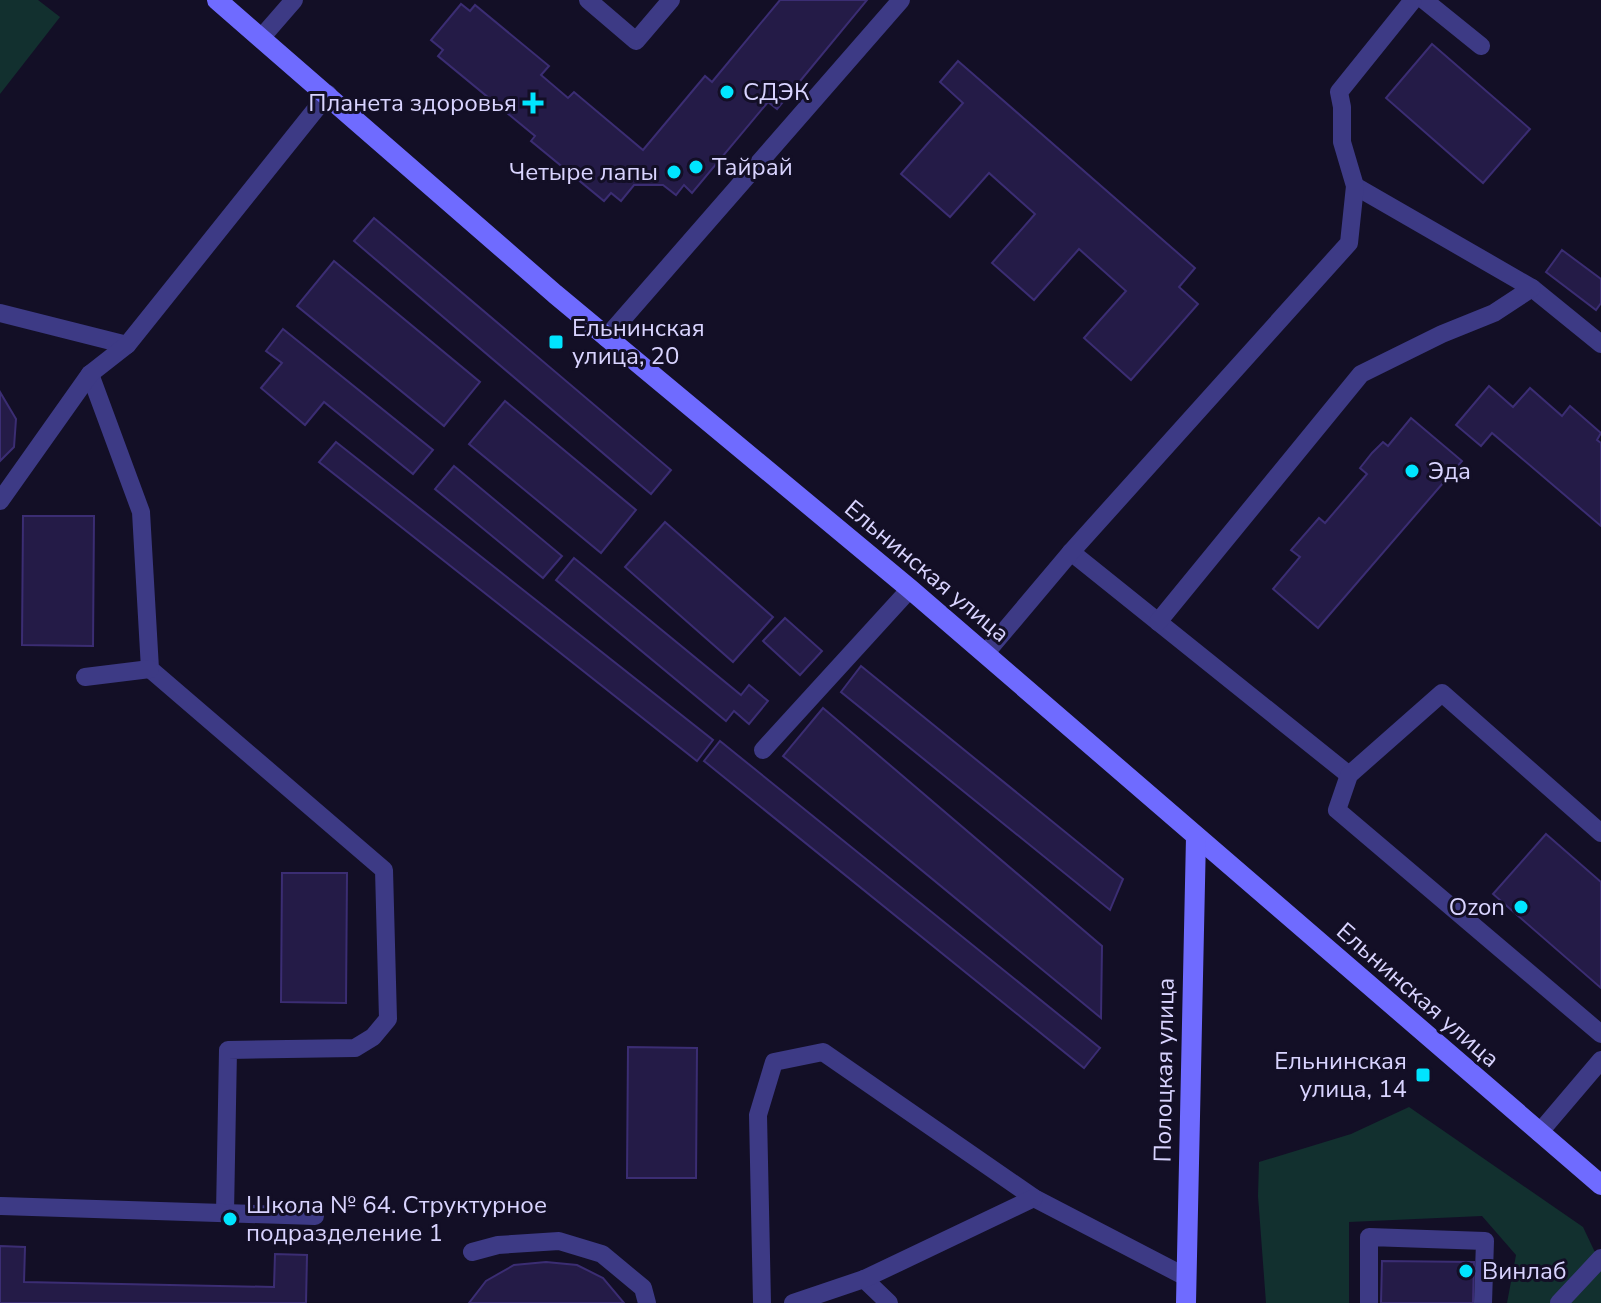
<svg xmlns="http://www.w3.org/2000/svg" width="1601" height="1303" viewBox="0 0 1601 1303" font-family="'Nunito Sans',sans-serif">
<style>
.green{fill:#12302f}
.building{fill:#241b47;stroke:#3b2d73;stroke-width:2}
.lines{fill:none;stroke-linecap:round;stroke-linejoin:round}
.lane{stroke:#3d3a85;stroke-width:18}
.secondary{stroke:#6f6bff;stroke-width:20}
.poi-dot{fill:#00e5ff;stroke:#130f26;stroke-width:3}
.labels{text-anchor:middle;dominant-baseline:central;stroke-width:6;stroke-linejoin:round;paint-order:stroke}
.poi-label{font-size:24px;fill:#d9d4ff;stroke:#130f26;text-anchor:start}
.street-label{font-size:24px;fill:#d9d4ff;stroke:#130f26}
</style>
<rect width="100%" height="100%" fill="#130f26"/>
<!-- green -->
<g class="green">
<polygon points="0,0 38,0 60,17 0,94"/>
<polygon points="1409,1107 1583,1227 1601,1265 1601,1303 1507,1303 1516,1255 1482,1216 1349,1222 1349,1303 1266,1303 1258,1196 1259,1162 1351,1134"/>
</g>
<!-- building -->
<g class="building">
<polygon points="780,0 867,0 777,109 768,102 692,193 684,185 676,195 663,185 634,185 621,201 611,193 604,201 531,141 535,136 438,56 443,50 431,40 461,4 470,11 475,5 549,66 541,75 568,98 574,92 643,150 705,76 712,82"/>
<polygon points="1432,44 1530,129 1483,183 1386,98"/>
<polygon points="958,61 1195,268 1179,287 1198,304 1131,380 1084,338 1126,291 1079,249 1034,300 992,263 1035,214 989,173 950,217 901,174 963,103 940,82"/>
<polygon points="374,218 671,470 651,494 354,241"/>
<polygon points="1562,250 1601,279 1601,303 1596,310 1546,272"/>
<polygon points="334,261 480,382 444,426 297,306"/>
<polygon points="283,329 433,450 413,474 324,402 305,425 261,388 282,363 266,351"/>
<polygon points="1489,386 1513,407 1530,388 1562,416 1570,406 1601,433 1597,440 1601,443 1601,526 1492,433 1481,446 1456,425"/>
<polygon points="0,392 16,419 14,447 0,461"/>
<polygon points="505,401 636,510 601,553 469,444"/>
<polygon points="1411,418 1462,461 1318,628 1273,589 1300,557 1291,550 1319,518 1325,523 1367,474 1360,468 1372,453 1383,442 1388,446"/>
<polygon points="336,442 713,740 697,761 319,462"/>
<polygon points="454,466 562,556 543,578 435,489"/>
<polygon points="23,516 94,516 93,646 22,645"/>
<polygon points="665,522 773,617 733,662 625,567"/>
<polygon points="574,558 741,695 749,685 768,701 749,724 734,711 726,721 556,580"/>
<polygon points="785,618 822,651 800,675 763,641"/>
<polygon points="861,666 1123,879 1110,910 841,692"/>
<polygon points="823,708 1102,946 1101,1018 783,756"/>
<polygon points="720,741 1100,1048 1084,1068 704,761"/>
<polygon points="1546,834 1601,882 1601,988 1493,894"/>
<polygon points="282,873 347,873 346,1003 281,1002"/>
<polygon points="628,1047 697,1048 696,1178 627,1178"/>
<polygon points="0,1246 25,1247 24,1282 274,1287 275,1254 307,1255 306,1303 0,1303"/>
<polygon points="1382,1261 1474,1262 1473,1303 1381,1303"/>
<polygon points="546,1262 577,1265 603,1278 624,1303 469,1303 486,1281 514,1265"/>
</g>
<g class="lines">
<!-- lane -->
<g class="lane">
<polyline points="588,0 636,41 671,0"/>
<polyline points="1424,0 1481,46"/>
<polyline points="261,38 294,0"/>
<polyline points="1532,288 1601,344"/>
<polyline points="0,313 127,345"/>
<polyline points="606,338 901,0"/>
<polyline points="90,374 141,512 150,669 384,870 388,1019 373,1037 355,1048 228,1050 225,1213"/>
<polyline points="0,501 90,374 127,345 328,94"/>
<polyline points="1071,552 1349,775"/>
<polyline points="1158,622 1361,374 1442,334 1494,313 1532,288 1355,186"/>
<polyline points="985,654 1071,552 1349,243 1355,186 1342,142 1342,107 1339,92 1413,0"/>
<polyline points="85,677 150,669"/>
<polyline points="763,750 910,589"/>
<polyline points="1601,833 1442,693 1349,775 1337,810 1601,1034"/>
<polyline points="1539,1133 1601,1060"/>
<polyline points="1,1206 315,1216"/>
<polyline points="472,1252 498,1245 559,1241 602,1254 643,1288 647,1303"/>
<polyline points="864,1279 889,1303"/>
<polyline points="762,1303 758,1115 774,1062 823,1052 1034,1198 1186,1277"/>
<polyline points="793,1303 864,1279 1034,1198"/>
<polyline points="1369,1303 1369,1237 1485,1241 1483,1303"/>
<polyline points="1559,1303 1601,1258"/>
</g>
<!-- secondary -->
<g class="secondary">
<polyline points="217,0 555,294 910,589 1601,1185"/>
<polyline points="1186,1303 1196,837"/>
</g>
</g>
<!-- markers -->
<g class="poi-dot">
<circle cx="727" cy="92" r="8"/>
<path d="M529 91h8v8h8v8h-8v8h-8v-8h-8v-8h8z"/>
<circle cx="696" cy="167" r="8"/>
<circle cx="674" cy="172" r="8"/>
<rect x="548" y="334" width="16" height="16" rx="4"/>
<circle cx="1412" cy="471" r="8"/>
<circle cx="1521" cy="907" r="8"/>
<rect x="1415" y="1067" width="16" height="16" rx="4"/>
<circle cx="230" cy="1219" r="8"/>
<circle cx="1466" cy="1271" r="8"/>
</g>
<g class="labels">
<!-- poi labels -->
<g class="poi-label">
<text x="743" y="92">СДЭК</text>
<text x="517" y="103" text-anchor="end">Планета здоровья</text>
<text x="712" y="167">Тайрай</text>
<text x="658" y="172" text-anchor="end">Четыре лапы</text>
<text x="572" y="328">Ельнинская<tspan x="572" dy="28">улица, 20</tspan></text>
<text x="1428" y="471">Эда</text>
<text x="1505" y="907" text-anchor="end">Ozon</text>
<text x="1407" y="1061" text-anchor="end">Ельнинская<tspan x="1407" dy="28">улица, 14</tspan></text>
<text x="246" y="1205">Школа № 64. Структурное<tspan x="246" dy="28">подразделение 1</tspan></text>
<text x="1482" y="1271">Винлаб</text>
</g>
<!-- street labels -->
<g class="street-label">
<text transform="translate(927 571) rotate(40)">Ельнинская улица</text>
<text transform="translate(1418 995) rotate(41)">Ельнинская улица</text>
<text transform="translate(1164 1070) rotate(-89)">Полоцкая улица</text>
</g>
</g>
</svg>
